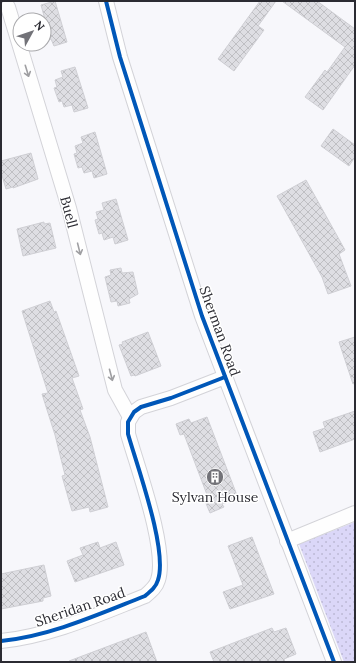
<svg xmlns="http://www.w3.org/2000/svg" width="356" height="663" viewBox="0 0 356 663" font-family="Lora,serif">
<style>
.grass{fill:url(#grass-dots)}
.building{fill:url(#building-cross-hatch);stroke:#cfcfd4}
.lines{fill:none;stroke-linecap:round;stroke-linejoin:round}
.street-casing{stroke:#d3d3d8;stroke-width:16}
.street{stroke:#fefefe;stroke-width:14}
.cycleway-casing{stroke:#fff;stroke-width:6}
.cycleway{stroke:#0057b8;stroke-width:4}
.oneway{stroke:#9f9fa2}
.labels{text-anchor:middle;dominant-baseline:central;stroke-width:3;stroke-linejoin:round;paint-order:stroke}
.street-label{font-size:14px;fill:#2b2b32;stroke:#fff}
.poi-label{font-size:14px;fill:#2b2b32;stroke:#fff}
</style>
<defs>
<pattern id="grass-dots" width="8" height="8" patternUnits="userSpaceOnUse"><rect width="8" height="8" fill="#dbd7f8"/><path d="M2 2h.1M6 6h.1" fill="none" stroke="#bcb9d5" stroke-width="1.8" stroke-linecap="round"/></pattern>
<pattern id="building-cross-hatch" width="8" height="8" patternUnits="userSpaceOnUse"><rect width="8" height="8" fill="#dedee3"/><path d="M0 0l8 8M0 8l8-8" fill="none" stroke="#bfbfc3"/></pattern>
</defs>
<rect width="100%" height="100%" fill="#f7f7fb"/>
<!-- grass -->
<polygon class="grass" points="355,522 355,662 344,662 299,544"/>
<!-- building -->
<g class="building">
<polygon points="55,1 67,42 54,46 51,39 44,41 44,16 41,5"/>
<polygon points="260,1 276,1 258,26 264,30 234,71 218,59"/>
<polygon points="282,1 317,1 355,29 355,65 323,110 305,97 325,70 327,72 345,47"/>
<polygon points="75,67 88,108 74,112 72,105 64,107 62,101 59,102 54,88 57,87 55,80 63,77 61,71"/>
<polygon points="333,129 355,145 355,157 349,166 321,146"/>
<polygon points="95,132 107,174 94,178 92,171 84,173 82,167 78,168 74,154 77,153 75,146 83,143 81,137"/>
<polygon points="31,153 38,179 13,188 13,187 6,189 1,172 1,161"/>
<polygon points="306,180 345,250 339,254 351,286 328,294 322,277 277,196"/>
<polygon points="116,199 128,240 115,244 113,237 104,240 102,233 99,234 95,220 98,219 96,212 104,210 102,203"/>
<polygon points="44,222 44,224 50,223 56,248 23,256 17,229"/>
<polygon points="121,268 122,273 133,272 138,294 129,299 130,303 118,306 117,301 111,302 105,277 111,275 110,270"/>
<polygon points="50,301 54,312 56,311 79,376 72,378 83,409 80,410 90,437 108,507 90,512 89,507 72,511 62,476 65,475 55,435 42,394 48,393 22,311"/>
<polygon points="148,332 161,366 135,376 134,375 131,376 119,345 123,344 122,342"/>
<polygon points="355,337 355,383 353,384 339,342"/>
<polygon points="355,411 355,439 320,452 313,432 325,428 323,422"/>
<polygon points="207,417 238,498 222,504 224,507 210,513 205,501 209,500 184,434 180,435 176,424 189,419 191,423"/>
<polygon points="252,537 274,594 230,609 223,592 243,585 228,546"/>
<polygon points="98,542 100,548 116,542 124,565 75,582 67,561 83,555 80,548"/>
<polygon points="44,565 51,596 43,598 43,601 1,609 1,574"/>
<polygon points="272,628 274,632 286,628 296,654 284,659 285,662 214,662 210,652"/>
<polygon points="146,632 157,662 70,662 69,661"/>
</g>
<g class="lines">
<defs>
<g id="street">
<polyline points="106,1 120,57 202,316 334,662"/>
<polyline points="8,7 69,208 115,390 130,417"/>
<polyline points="287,541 355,513"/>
<path d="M1,641C51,636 99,614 145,596C151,591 156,587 158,580C168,550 137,466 128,434V422L134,412L141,407L171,398L225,377"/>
</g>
</defs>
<!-- street casing -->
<use href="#street" class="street-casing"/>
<!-- street -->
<use href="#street" class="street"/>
<defs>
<g id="cycleway">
<polyline points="106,1 120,57 202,316 334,662"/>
<path d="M1,641C51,636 99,614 145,596C151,591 156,587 158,580C168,550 137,466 128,434V422L134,412L141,407L171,398L225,377"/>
</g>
</defs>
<!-- cycleway casing -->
<use href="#cycleway" class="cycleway-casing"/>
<!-- cycleway -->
<use href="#cycleway" class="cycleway"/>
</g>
<!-- one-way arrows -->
<defs><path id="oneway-shaft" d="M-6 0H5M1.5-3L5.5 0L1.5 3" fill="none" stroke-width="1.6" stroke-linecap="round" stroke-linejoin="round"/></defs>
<g class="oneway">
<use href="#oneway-shaft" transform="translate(27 71) rotate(73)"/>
<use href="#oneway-shaft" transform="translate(79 249) rotate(76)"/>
<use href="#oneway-shaft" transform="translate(111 375) rotate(75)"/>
</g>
<!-- icons -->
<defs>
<symbol id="building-disc" viewBox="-11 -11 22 22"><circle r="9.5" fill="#727278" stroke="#fff"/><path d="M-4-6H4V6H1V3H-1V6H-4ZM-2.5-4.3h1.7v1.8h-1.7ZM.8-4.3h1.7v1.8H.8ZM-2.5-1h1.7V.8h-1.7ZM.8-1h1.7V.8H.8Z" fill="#fff"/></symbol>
</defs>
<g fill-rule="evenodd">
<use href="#building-disc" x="205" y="467" width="20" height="20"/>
</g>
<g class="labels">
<!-- street labels -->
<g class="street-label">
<text transform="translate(69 212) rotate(75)">Buell</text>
<text transform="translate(220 331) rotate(70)">Sherman Road</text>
<text transform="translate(80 607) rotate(-19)">Sheridan Road</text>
</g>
<!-- poi labels -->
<g class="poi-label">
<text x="215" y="497">Sylvan House</text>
</g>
</g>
<!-- border -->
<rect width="356" height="663" fill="none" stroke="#2b2b32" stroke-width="4"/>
<!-- north arrow -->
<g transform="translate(32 32) rotate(50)"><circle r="19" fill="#ffffff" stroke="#aaaaad"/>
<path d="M0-3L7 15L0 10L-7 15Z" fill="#727278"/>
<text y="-6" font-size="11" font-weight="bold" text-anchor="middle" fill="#2b2b32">N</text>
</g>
</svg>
